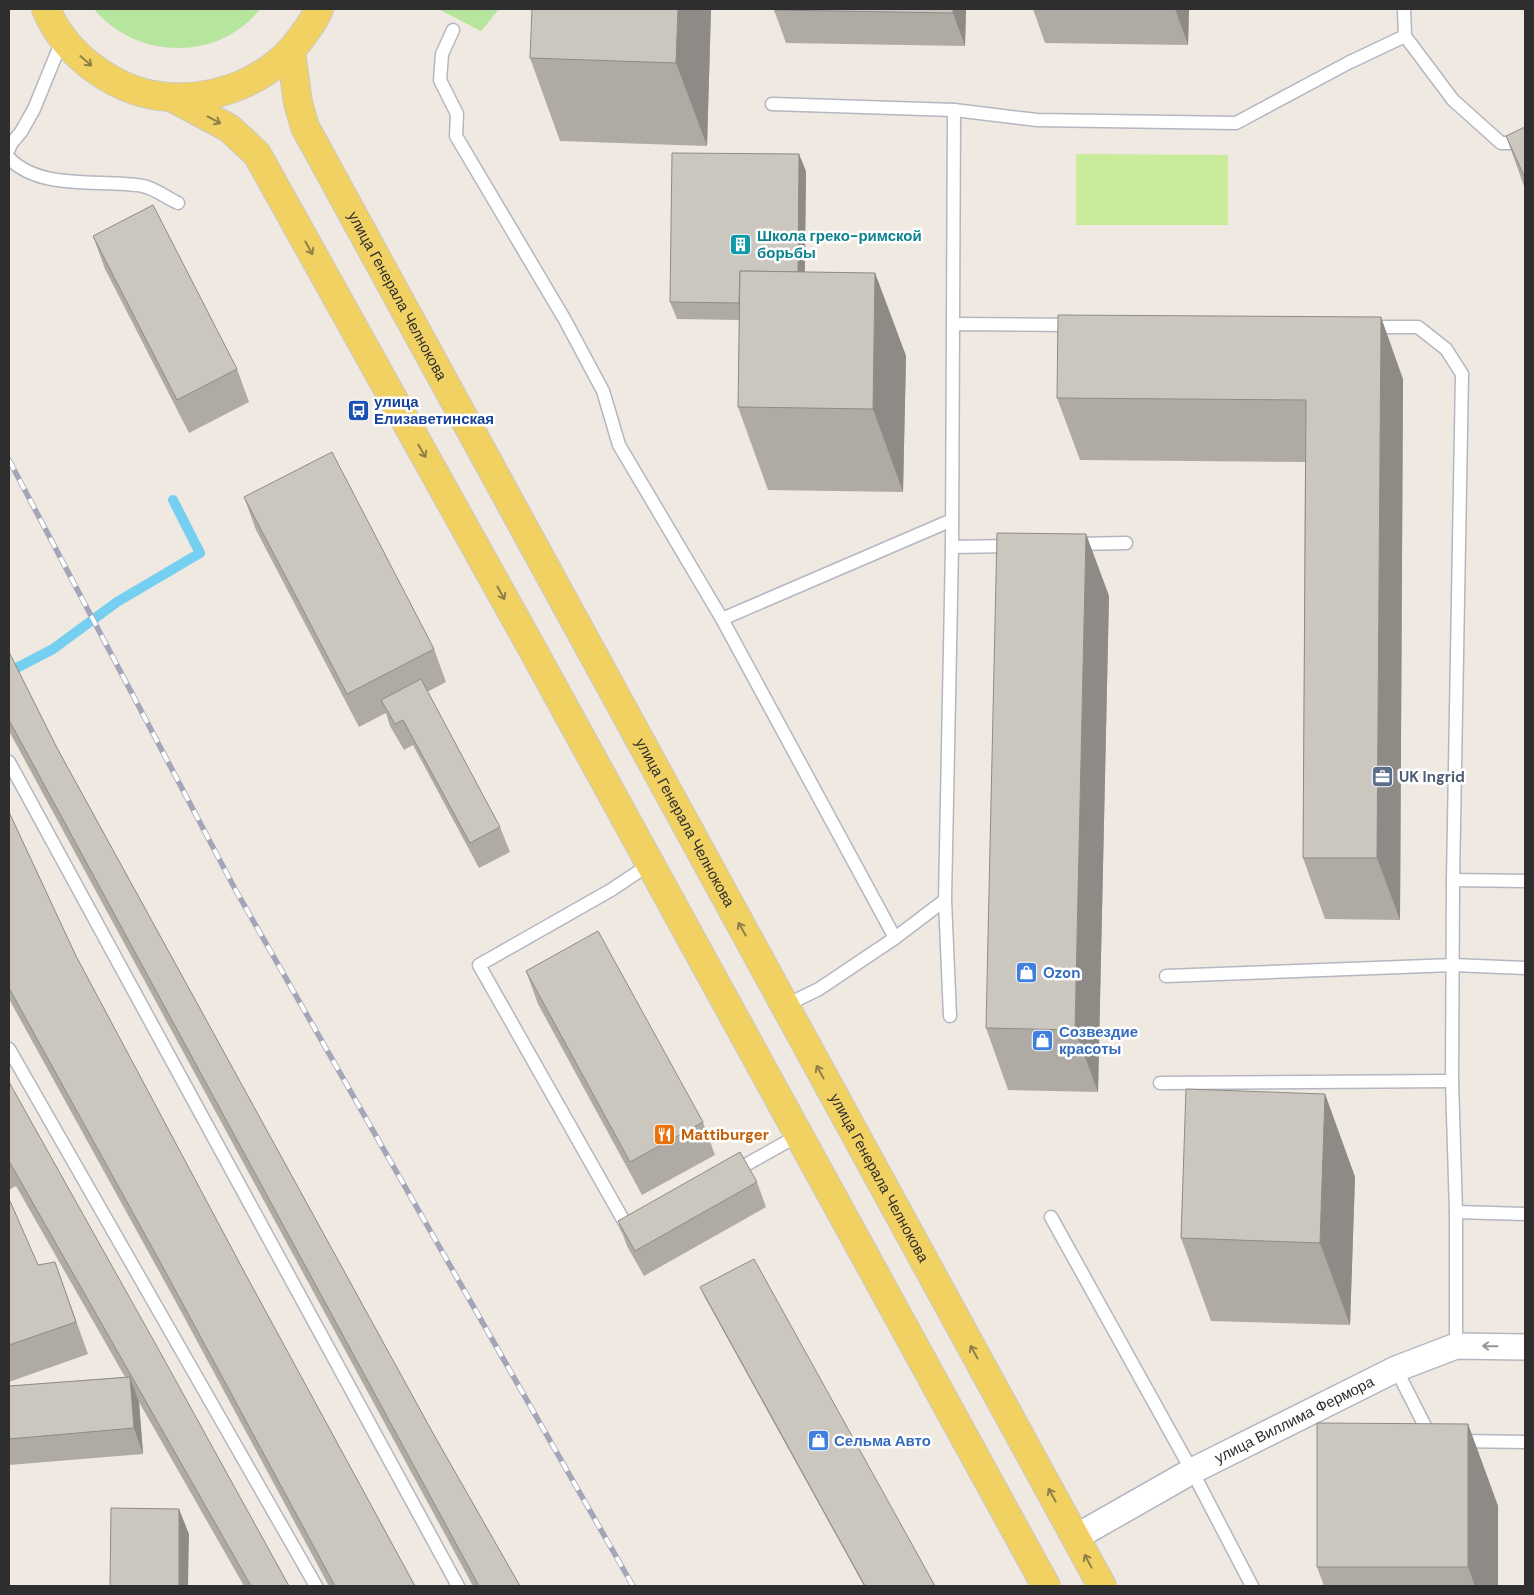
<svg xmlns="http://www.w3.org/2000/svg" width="1534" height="1595" viewBox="0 0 1534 1595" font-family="'DM Sans',sans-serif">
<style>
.green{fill:#b6e59e}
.pitch{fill:#c9ec9a}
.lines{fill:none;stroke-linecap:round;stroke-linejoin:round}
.stream{stroke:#75cff0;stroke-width:10}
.lane-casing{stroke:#b4b7c1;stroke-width:15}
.street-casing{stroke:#b4b7c1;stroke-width:28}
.primary-casing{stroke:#c9c9c9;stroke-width:30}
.lane{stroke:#fff;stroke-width:12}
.street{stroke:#fff;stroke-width:25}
.primary{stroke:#f2d163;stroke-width:28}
.rail-casing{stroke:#a3a6b8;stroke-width:5.5}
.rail{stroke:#fff;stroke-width:4;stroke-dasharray:11;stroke-linecap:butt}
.wall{fill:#afaba4}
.shaded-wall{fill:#8e8b86}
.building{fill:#cbc7bf;stroke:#8e8b86}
.oneway{stroke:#908048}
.oneway2{stroke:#969696}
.labels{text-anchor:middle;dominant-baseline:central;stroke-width:5;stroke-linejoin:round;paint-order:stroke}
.culture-label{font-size:15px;font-weight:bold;fill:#0d838f;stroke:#fff;text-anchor:start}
.street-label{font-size:15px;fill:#2e2e2e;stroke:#fff}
.transit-label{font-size:15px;font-weight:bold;fill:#164399;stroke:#fff;text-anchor:start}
.service-label{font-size:15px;font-weight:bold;fill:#4e5e75;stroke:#fff;text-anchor:start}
.shop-label{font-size:15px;font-weight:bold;fill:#366cbe;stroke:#fff;text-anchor:start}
.food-label{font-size:15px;font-weight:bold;fill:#c56008;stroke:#fff;text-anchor:start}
</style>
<rect width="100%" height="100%" fill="#efe9e1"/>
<!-- green -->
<g class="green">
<path d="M94,9H260C219,62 136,60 94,9Z"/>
<polygon points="438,9 499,9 481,31"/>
</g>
<!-- pitch -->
<polygon class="pitch" points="1076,154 1228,155 1228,225 1076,225"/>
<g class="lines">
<!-- stream -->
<polyline class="stream" points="9,672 53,649 117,602 200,553 173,500"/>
<defs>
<g id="lane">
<polyline points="453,30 442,54 440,80 457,114 456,136 565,320 603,391 619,445 722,619 895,938"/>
<polyline points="1405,36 1453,100 1501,143 1525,143"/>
<polyline points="772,104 954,110 1037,120 1236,123 1348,63 1405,36 1404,9"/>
<polyline points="9,149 11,144 21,132 34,109 63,38"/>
<path d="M9,158C40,191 101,179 143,186C154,188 167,198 178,203"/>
<polyline points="953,324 954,110"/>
<polyline points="1368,327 1418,327 1446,349 1462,374 1453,880 1452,1081 1456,1212 1456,1346"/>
<polyline points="1075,544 1126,543"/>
<polyline points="952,547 1012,546"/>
<polyline points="722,619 952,520"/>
<polyline points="9,762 458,1586"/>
<polyline points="1453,880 1525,881"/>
<polyline points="945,900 950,1016"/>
<polyline points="1166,976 1453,965 1525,968"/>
<polyline points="784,1006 819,989 895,938 945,900 952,547 953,324 1073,325"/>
<polyline points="9,1049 316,1586"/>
<polyline points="1160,1083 1452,1081"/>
<polyline points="733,1172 799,1135"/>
<polyline points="1456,1212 1525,1214"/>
<polyline points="1051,1217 1192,1471 1252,1586"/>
<polyline points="632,1231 630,1232 479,965 611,890 650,864"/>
<polyline points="1396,1369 1431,1438"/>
<polyline points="1459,1441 1525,1442"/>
</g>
<g id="street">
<path id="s1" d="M1076,1537L1192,1471L1396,1369L1456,1346L1525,1347"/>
</g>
<g id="primary">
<path d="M46,9C66,57 119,95 171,97C221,100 272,78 301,38C308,28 315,20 319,9"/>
<path id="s2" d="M291,52L298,103L305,127L1102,1586"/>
<polyline points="171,97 229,128 257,154 534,652 1046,1586"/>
</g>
</defs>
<!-- lane casing -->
<use href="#lane" class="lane-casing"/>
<!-- street casing -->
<use href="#street" class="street-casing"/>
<!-- primary casing -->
<use href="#primary" class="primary-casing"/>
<!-- lane -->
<use href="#lane" class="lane"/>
<!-- street -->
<use href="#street" class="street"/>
<!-- primary -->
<use href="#primary" class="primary"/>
<defs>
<polyline id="rail" points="9,460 235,889 633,1586"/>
</defs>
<!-- rail casing -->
<use href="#rail" class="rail-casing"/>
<!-- rail -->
<use href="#rail" class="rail"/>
</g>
<!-- wall -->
<g class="wall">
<polygon points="711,9 707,146 560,141 530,58"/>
<polygon points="966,9 965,46 786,43 774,10"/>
<polygon points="1033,9 1189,9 1188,45 1045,43"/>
<polygon points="1525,127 1525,189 1506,136"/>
<polygon points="806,171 805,272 875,273 906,356 903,492 768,490 738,407 739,320 677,319 670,302"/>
<polygon points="93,236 237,369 249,402 189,433 105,269"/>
<polygon points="1403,379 1400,920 1325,919 1303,858 1305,462 1080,460 1057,398"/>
<polygon points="244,497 434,649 446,682 427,692 500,827 510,852 479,868 413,745 404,750 390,726 386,713 359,727 256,530"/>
<polygon points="1086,534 1109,596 1098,1092 1008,1090 986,1028"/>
<polygon points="9,652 57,748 434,1435 520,1586 473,1586 9,731"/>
<polygon points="9,812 76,956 247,1277 415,1586 329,1586 177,1304 9,999"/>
<polygon points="526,971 703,1122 715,1155 642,1195 538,1004"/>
<polygon points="9,1082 289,1586 244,1586 139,1402 143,1454 9,1465 9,1386 125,1377 16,1186 9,1190"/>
<polygon points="1325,1094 1355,1177 1350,1325 1211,1321 1181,1238"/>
<polygon points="757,1182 766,1207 644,1276 627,1246 618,1221"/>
<polygon points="9,1201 38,1265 55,1262 88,1354 9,1382"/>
<polygon points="700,1287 935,1586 864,1586 704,1296"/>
<polygon points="1468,1424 1498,1506 1498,1586 1324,1586 1317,1567"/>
</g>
<!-- shaded-wall -->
<g class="shaded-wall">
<polygon points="678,9 711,9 707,146 676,63"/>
<polygon points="953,9 966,9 965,46 953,13"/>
<polygon points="1175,9 1189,9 1188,45"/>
<polygon points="799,154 806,171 804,320 798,303"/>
<polygon points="875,273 906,356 903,492 873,409"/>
<polygon points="1381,317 1403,379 1400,920 1377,858"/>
<polygon points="1086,534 1109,596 1098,1092 1075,1030"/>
<polygon points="1325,1094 1355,1177 1350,1325 1320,1243"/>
<polygon points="130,1377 139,1402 143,1454 134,1428"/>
<polygon points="1468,1424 1498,1506 1498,1586 1475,1586 1468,1567"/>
<polygon points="179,1509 189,1534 188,1586 179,1586"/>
</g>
<!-- building -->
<g class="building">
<polygon points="532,9 678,9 676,63 530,58"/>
<polygon points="774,9 953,9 953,13 774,10"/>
<polygon points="1525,127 1525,178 1506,136"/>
<polygon points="672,153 799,154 798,272 740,271 739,303 670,302"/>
<polygon points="153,205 237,369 177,400 93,236"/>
<polygon points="740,271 875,273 873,409 738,407"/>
<polygon points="1058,315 1381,317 1377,858 1303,858 1306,400 1057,398"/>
<polygon points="332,452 434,649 347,694 244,497"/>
<polygon points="997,533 1086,534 1075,1030 986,1028"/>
<polygon points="9,652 57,748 434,1435 520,1586 479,1586 9,720"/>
<polygon points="421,679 500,827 470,843 403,720 395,724 381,700"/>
<polygon points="9,812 76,956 247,1277 415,1586 335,1586 165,1271 9,988"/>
<polygon points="598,931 703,1122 630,1162 526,971"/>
<polygon points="9,1082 160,1352 289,1586 251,1586 9,1161"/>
<polygon points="1186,1089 1325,1094 1320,1243 1181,1238"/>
<polygon points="740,1152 757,1182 635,1251 618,1221"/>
<polygon points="9,1201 10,1201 38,1265 55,1262 76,1322 9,1345"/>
<polygon points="754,1259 935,1586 865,1586 700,1287"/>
<polygon points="130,1377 134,1428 9,1439 9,1386"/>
<polygon points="1317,1423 1468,1424 1468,1567 1317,1567"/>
<polygon points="111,1508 179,1509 179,1586 110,1586"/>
</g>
<!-- one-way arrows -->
<defs><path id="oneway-shaft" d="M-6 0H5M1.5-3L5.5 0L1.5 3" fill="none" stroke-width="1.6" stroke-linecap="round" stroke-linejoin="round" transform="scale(1.25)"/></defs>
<g class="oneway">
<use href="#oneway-shaft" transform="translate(86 61) rotate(41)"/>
<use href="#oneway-shaft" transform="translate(214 120) rotate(28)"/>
<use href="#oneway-shaft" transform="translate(309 248) rotate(61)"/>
<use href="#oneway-shaft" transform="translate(422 451) rotate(60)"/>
<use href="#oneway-shaft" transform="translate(501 593) rotate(61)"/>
<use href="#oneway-shaft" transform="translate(742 929) rotate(-119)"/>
<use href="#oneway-shaft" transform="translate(820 1072) rotate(-119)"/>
<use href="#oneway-shaft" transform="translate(974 1352) rotate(-119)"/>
<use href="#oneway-shaft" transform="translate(1052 1495) rotate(-119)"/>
<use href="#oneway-shaft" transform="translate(1088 1561) rotate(-118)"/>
</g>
<use class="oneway2" href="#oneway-shaft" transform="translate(1490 1346) rotate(-179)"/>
<!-- icons -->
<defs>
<symbol id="building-square" viewBox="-11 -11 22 22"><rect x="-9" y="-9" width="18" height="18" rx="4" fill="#0f9aa8" stroke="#fff"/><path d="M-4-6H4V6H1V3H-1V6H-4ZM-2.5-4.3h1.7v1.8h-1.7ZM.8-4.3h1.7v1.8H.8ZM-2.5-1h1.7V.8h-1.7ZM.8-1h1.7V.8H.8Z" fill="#fff"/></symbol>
<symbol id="bus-square" viewBox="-11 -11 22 22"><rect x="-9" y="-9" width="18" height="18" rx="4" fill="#1a4fb4" stroke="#fff"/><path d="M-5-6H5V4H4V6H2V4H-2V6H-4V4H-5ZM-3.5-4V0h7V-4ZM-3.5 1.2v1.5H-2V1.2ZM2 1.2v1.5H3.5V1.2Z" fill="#fff"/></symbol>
<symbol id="office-square" viewBox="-11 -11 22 22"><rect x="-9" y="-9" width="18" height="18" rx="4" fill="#5c6f8a" stroke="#fff"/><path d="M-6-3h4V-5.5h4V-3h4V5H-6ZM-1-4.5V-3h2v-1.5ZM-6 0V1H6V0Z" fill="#fff"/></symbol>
<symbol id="shop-square" viewBox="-11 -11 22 22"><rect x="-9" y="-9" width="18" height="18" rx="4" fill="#3f7fe0" stroke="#fff"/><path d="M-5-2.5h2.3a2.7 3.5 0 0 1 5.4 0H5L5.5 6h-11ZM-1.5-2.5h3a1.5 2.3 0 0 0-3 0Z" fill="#fff"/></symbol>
<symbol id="restaurant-square" viewBox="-11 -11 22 22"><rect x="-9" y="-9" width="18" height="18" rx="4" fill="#e8710a" stroke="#fff"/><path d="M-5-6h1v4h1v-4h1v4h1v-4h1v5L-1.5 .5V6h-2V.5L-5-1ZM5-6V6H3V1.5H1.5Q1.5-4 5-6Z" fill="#fff"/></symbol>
</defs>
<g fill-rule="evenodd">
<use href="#building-square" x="728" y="232" width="25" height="25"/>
<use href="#bus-square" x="346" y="398" width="25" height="25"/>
<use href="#office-square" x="1370" y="764" width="25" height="25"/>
<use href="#shop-square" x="1014" y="960" width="25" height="25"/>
<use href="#shop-square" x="1030" y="1028" width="25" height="25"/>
<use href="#restaurant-square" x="652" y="1122" width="25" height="25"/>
<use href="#shop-square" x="806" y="1428" width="25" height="25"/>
</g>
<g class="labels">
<!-- culture labels -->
<g class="culture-label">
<text x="757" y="236">Школа греко-римской<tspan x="757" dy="17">борьбы</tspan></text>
</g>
<!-- street labels -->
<g class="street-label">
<text stroke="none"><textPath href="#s2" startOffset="269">улица Генерала Челнокова</textPath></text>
<text stroke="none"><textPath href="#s2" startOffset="869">улица Генерала Челнокова</textPath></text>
<text stroke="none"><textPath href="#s2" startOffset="1274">улица Генерала Челнокова</textPath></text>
<text stroke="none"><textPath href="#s1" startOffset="248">улица Виллима Фермора</textPath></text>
</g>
<!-- transit labels -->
<g class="transit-label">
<text x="374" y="402">улица<tspan x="374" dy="17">Елизаветинская</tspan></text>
</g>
<!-- service labels -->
<g class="service-label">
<text x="1399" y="777">UK Ingrid</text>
</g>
<!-- shop labels -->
<g class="shop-label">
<text x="1043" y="973">Ozon</text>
<text x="1059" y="1032">Созвездие<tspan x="1059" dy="17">красоты</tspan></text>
<text x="834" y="1441">Сельма Авто</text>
</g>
<!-- food labels -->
<g class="food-label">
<text x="681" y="1135">Mattiburger</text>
</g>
</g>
<!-- border -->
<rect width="1534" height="1595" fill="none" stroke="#2e2e2e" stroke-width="20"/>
</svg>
